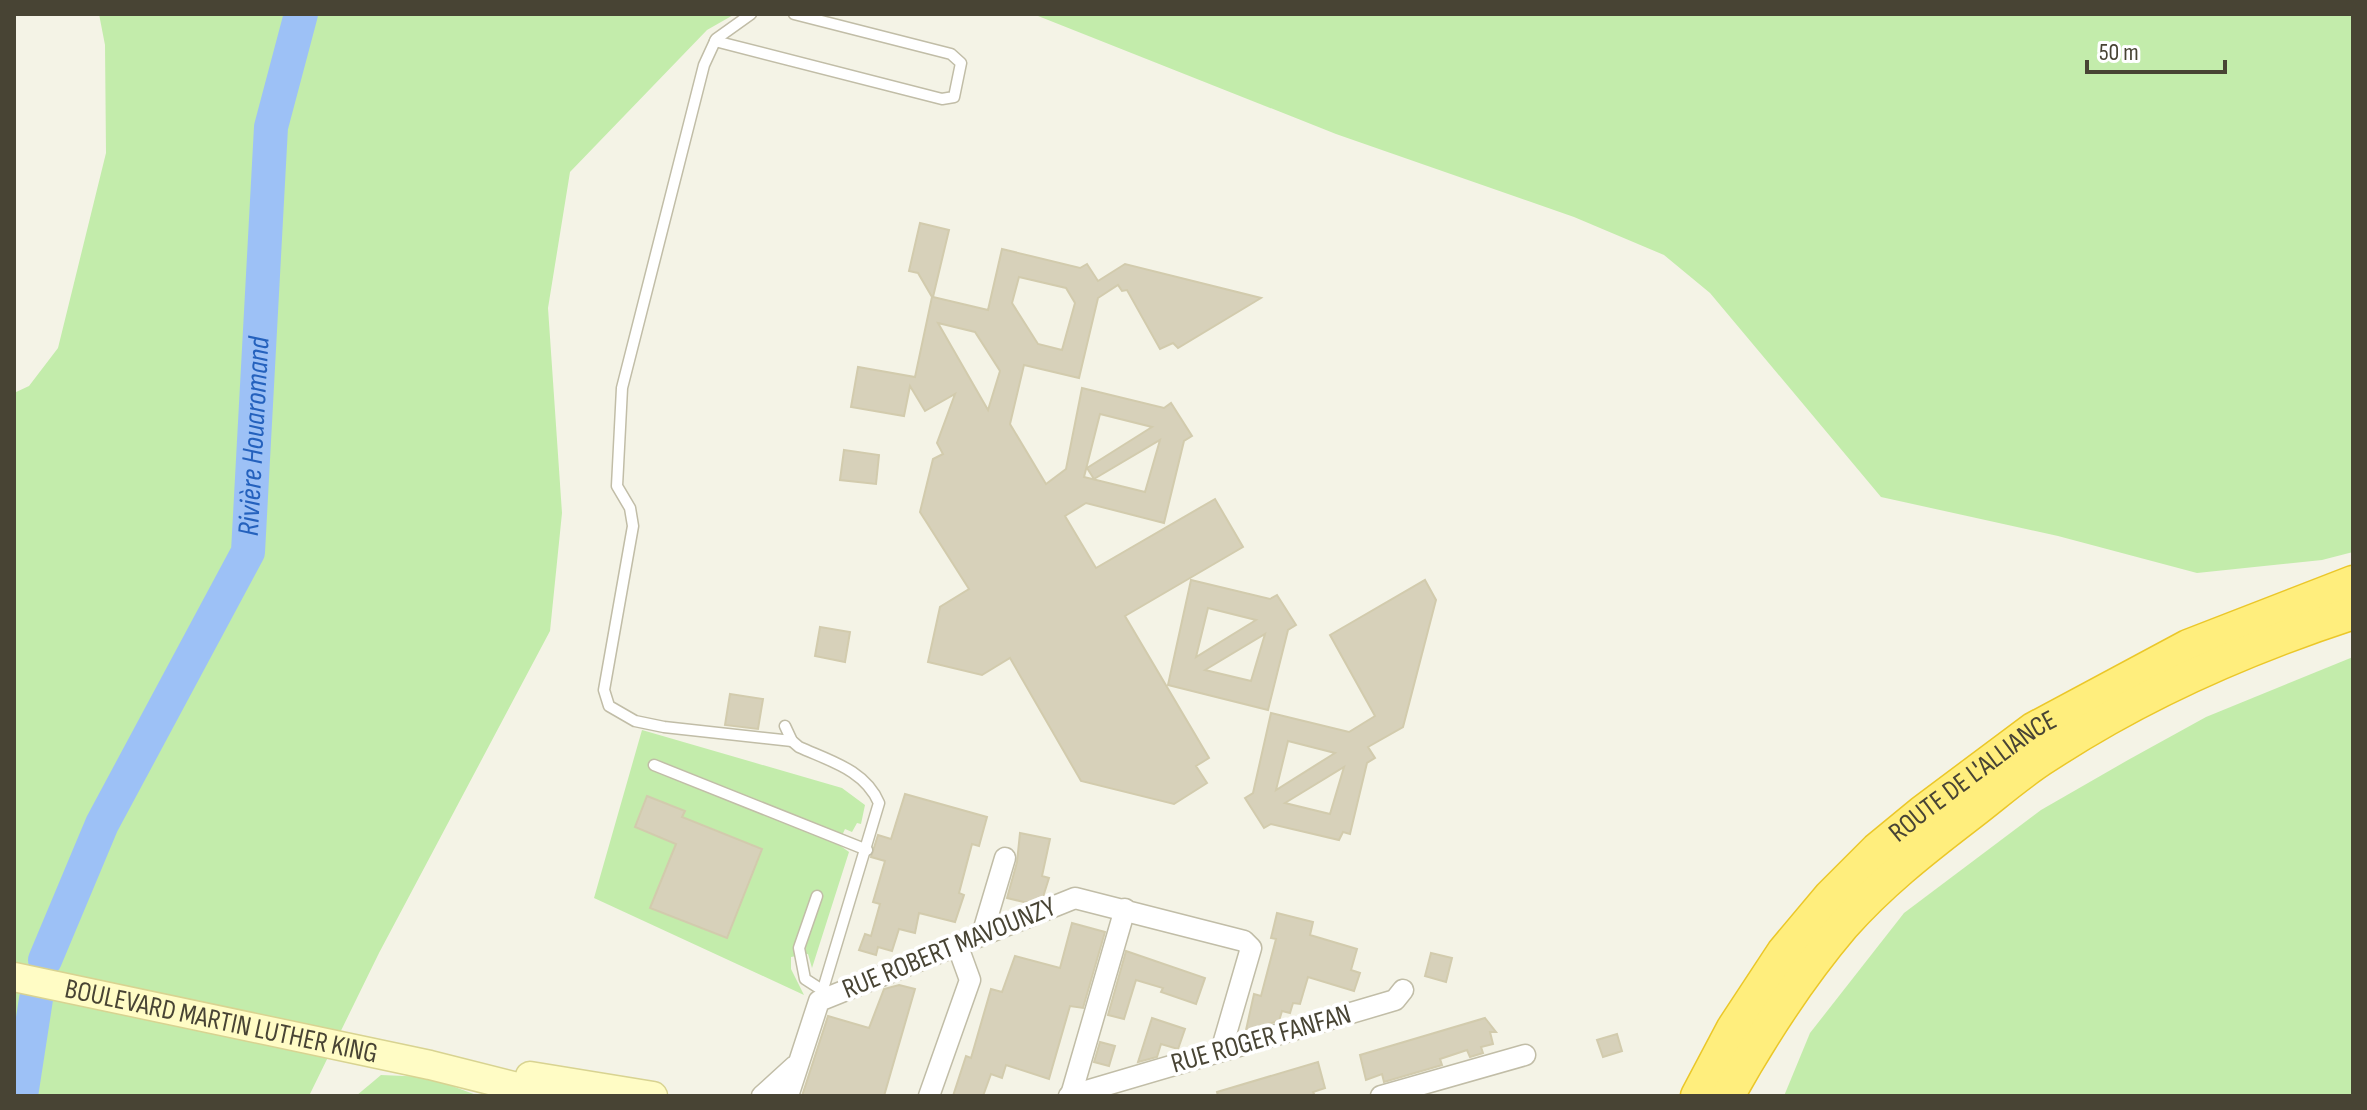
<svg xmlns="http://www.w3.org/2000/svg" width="2367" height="1110" viewBox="0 0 2367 1110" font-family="'Sofia Sans Condensed',sans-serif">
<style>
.green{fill:#c3ecab}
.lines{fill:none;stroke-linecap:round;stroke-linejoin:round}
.river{stroke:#9dc1f6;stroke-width:34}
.building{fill:#d7d1ba;stroke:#d2cbad;stroke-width:2;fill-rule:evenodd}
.service-casing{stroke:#c1bda7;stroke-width:13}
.minor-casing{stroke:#c1bda7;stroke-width:23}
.secondary-casing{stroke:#d8d391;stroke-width:31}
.trunk-casing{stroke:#ebc729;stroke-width:35}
.service{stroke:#fff;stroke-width:10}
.minor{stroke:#fff;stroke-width:20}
.secondary{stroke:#fffcc5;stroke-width:28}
.trunk{stroke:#ffee7d;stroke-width:32}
.labels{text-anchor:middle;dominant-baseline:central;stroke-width:8;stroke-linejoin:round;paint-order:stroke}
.street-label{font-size:28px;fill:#484434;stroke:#fff}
.water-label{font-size:30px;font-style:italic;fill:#2461bd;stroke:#fff}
</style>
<rect width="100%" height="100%" fill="#f4f3e6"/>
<!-- green -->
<g class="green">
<polygon points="99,14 735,14 707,30 570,172 548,308 562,513 550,631 379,953 309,1096 14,1096 14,393 29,386 58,348 106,153 105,45"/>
<polygon points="1033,14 2353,14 2353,552 2322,560 2197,573 2058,536 1881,497 1710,293 1664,255 1574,217 1336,134"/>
<polygon points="2353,657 2353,1096 1784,1096 1810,1033 1904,913 2041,810 2128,760 2206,717"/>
<polygon points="642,730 842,788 865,805 861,824 857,823 852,832 845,829 838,844 849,852 812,968 808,954 791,957 791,969 804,995 594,898"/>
<polygon points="381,1075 428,1077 479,1096 356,1096"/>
</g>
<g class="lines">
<!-- river -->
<g class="river">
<path id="s1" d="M45,960L102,824L248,552L271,127L301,14"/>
<polyline points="21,1096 36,999"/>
</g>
</g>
<!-- building -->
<g class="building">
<path d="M920,223L949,230L933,297L988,310L1002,249L1080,268L1087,264L1098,281L1125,264L1261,298L1178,348L1173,343L1160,349L1127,290L1122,291L1118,285L1098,298L1079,378L1024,365L1010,424L1046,484L1066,469L1082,388L1164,408L1171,403L1192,436L1184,441L1164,523L1086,503L1065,516L1096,568L1215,499L1243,547L1125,616L1209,758L1196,766L1207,783L1174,804L1081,781L1010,658L982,675L928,662L940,607L969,589L920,512L933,459L943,454L937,443L955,394L925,411L910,386L904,416L851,407L858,367L915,377L932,297L918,273L909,271ZM1019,277L1066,288L1075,303L1062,350L1038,344L1012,303ZM938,323L975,332L1000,371L988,410ZM1100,414L1152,427L1087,468L1094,479L1160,440L1145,492L1084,477Z"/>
<polygon points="844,450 879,455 876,484 840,480"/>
<path d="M1191,580L1270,599L1277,595L1296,625L1288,630L1268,710L1168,685ZM1208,608L1256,620L1196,657ZM1265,634L1251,681L1205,670Z"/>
<path d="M1425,580L1436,600L1403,727L1368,747L1375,758L1367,763L1350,834L1343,832L1339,840L1271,824L1264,828L1245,798L1253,793L1271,713L1349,732L1375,716L1330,635ZM1288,741L1335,753L1276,790ZM1344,767L1330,814L1285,803Z"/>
<polygon points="820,627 850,632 845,662 815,656"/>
<polygon points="730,694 763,699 758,729 725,725"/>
<polygon points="905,794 987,817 979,846 972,844 959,893 964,895 955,922 919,913 915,933 899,929 892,951 878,947 876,955 859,950 865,934 871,936 880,904 873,902 885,861 871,857 878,835 891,839"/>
<polygon points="647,796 685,811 682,817 762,849 727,938 650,908 676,844 635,827"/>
<polygon points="1020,833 1050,839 1042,876 1049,878 1043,897 1028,903 1007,898 1017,862"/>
<polygon points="1277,913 1313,922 1310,935 1357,949 1351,970 1360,973 1354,991 1308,977 1300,1004 1293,1003 1290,1013 1282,1011 1279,1021 1246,1030 1254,994 1261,996 1276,939 1271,938"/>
<polygon points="1072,923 1105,932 1083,1008 1070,1006 1049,1079 1006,1065 1002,1078 991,1074 983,1096 953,1096 966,1056 971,1058 991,989 1002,992 1015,956 1060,968"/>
<polygon points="1126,951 1205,978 1196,1004 1161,992 1163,988 1136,980 1124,1019 1108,1015"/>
<polygon points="1431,953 1452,958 1446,982 1425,976"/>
<polygon points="899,985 915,989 884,1096 802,1096 828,1016 869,1028 884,989"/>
<polygon points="1152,1018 1185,1029 1178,1049 1161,1044 1157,1057 1138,1062"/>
<polygon points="1485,1018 1496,1032 1490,1032 1493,1044 1481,1047 1483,1053 1470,1057 1467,1050 1440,1059 1442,1065 1384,1082 1382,1074 1366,1080 1360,1055"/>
<polygon points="1617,1034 1622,1051 1603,1057 1597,1040"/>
<polygon points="1100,1042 1115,1046 1109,1066 1094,1062"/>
<polygon points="1318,1062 1325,1088 1313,1092 1315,1096 1218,1096 1217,1092"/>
</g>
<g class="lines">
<defs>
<g id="service">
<polyline points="751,14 716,39 704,65 622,388 617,486 630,508 633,526 604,690 609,706 635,721 664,727 792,741"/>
<polyline points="715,41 942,99 954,97 961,63 951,54 794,14"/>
<path d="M785,726L792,741L799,747C830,761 865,770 879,803L820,999"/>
<polyline points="654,765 867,850"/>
<polyline points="817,896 799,948 805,979 822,990"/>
</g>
<g id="minor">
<polyline points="982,935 1005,858"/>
<polyline points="1071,1095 1125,909"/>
<polyline points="762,1096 795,1066"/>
<polyline points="788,1096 819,1001 1075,898 1244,941 1251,948 1221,1051"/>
<polyline points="929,1096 970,980 958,947"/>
<polyline points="1069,1096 1395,1000 1403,990"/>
<polyline points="1381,1096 1525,1055"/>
</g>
<g id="secondary">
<path id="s2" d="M14,977L430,1065L553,1096"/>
<polyline points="530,1076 653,1096"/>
</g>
<g id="trunk">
<path id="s3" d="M1697,1096L1733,1028L1783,952L1830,896L1877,849L1922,812L2033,729L2188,646L2353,582"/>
<path d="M1728,1096C1762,1035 1798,979 1843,926C1879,885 1922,851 1965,818C1992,798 2018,774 2047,756C2141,694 2246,648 2353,613"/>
</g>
</defs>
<!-- service casing -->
<use href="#service" class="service-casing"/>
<!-- minor casing -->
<use href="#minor" class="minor-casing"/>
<!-- secondary casing -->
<use href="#secondary" class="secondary-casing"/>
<!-- trunk casing -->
<use href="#trunk" class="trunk-casing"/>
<!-- service -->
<use href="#service" class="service"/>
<!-- minor -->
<use href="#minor" class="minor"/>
<!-- secondary -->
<use href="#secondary" class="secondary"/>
<!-- trunk -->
<use href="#trunk" class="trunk"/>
</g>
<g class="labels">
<!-- street labels -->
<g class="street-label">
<text stroke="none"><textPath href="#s3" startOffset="428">ROUTE DE L'ALLIANCE</textPath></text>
<text transform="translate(949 948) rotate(-22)">RUE ROBERT MAVOUNZY</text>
<text stroke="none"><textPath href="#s2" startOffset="212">BOULEVARD MARTIN LUTHER KING</textPath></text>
<text transform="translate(1261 1039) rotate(-16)">RUE ROGER FANFAN</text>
</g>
<!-- water labels -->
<g class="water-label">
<text stroke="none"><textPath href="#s1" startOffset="572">Rivière Houaromand</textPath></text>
</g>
</g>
<!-- border -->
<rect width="2367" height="1110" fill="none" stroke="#484434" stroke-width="32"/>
<!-- scale -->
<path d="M2087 60v12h138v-12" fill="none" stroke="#484434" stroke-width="4"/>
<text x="2099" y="60" font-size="24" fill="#484434" stroke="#ffffff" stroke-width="6" paint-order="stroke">50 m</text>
</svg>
